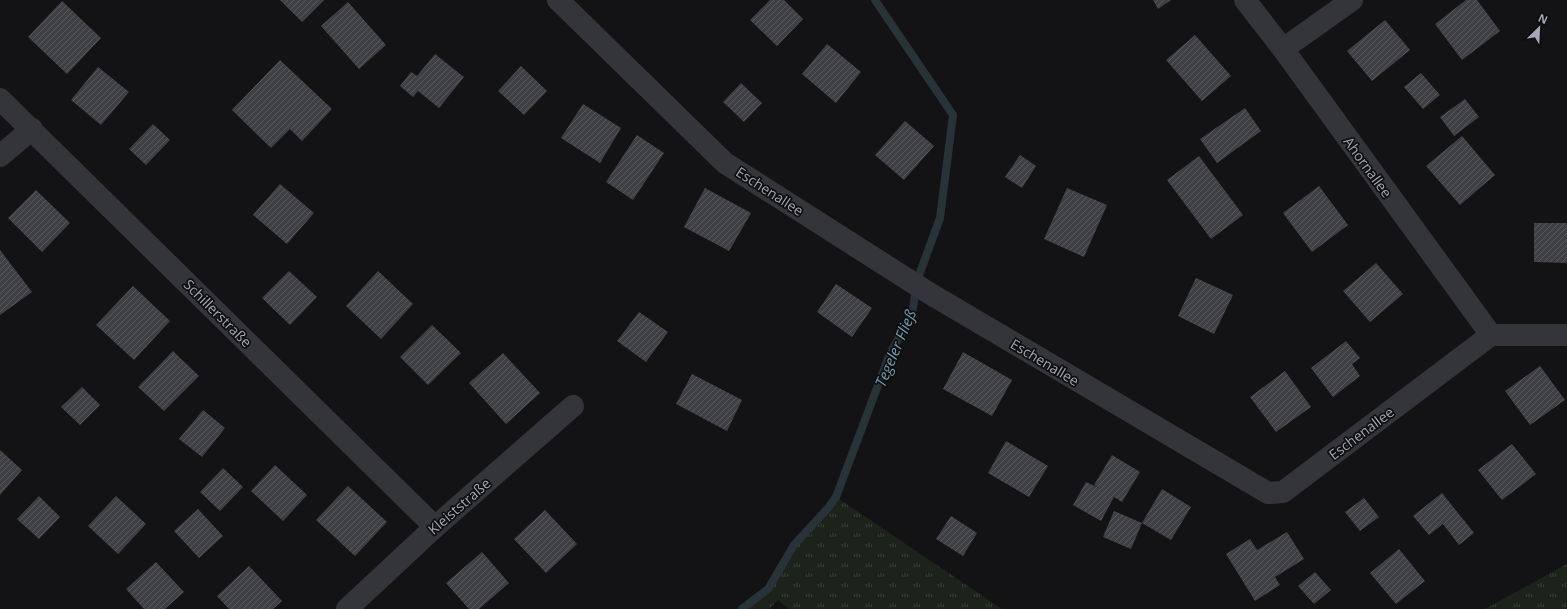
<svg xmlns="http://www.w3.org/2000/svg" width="1567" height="609" viewBox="0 0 1567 609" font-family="'Open Sans',sans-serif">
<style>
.grass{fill:url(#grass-tufts)}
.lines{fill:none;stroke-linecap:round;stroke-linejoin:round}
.stream{stroke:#283339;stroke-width:8}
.building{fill:url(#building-hatch)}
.minor{stroke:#33353a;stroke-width:22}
.labels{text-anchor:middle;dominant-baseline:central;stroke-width:3.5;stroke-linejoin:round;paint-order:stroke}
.street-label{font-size:14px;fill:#a3aab6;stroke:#0e0e0f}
.water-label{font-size:15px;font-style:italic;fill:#779cb4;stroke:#0e0e0f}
</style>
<defs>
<pattern id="grass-tufts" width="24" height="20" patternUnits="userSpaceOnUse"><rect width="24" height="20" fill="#1b231b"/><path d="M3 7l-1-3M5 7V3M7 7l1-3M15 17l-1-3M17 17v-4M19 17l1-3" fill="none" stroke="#39403a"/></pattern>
<pattern id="building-hatch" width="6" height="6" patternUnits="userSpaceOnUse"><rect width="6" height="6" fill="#3f4045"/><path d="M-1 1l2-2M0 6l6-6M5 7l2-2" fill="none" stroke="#58595e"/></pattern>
</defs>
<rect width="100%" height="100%" fill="#131315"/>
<!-- grass -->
<g class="grass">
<polygon points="836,497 1002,609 789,609 778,600 769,609 742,609 768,589 794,545 828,508"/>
<polygon points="1567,564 1567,609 1485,609"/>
</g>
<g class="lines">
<!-- stream -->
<polyline class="stream" points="742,609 768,589 794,545 828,508 836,497 889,356 912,313 918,278 940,218 953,115 875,0"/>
</g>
<!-- building -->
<g class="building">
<polygon points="280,0 324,0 302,22"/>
<polygon points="770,0 784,0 803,19 777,46 750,20"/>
<polygon points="1153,0 1171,0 1158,9"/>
<polygon points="1466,0 1477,0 1500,31 1462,60 1435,24"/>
<polygon points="62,1 101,38 67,74 28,37"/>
<polygon points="348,2 386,45 359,69 321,26"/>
<polygon points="1385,20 1410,50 1372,81 1347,51"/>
<polygon points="1195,35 1231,76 1202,101 1166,60"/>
<polygon points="827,44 861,72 836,103 802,74"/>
<polygon points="435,54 464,77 439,108 418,91 413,97 400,86 411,72 417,76"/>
<polygon points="280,60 332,109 302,141 290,129 271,148 232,110"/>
<polygon points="521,66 547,91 524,115 498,91"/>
<polygon points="98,67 129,92 101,125 71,100"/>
<polygon points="1421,73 1440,95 1423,109 1404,87"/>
<polygon points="741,83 762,103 744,122 723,102"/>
<polygon points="1465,99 1479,117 1454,136 1440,117"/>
<polygon points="583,104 621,128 600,163 561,138"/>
<polygon points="1245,108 1261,131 1217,163 1200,139"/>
<polygon points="905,121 934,146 904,180 875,155"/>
<polygon points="153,124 170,140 146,165 129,149"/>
<polygon points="637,135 664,153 633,200 606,182"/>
<polygon points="1462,136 1495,175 1460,205 1426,166"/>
<polygon points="1020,155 1036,166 1022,188 1005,177"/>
<polygon points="1199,156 1243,215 1211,239 1167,180"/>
<polygon points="280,184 314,213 287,244 253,215"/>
<polygon points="1319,186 1348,225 1312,252 1283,213"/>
<polygon points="705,188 751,213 729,251 684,227"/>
<polygon points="1067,188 1107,205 1084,257 1044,239"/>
<polygon points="36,190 70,223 42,252 8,218"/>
<polygon points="1534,223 1567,223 1567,263 1534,262"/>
<polygon points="0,250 32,292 0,315"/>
<polygon points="1376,263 1403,294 1370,322 1343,291"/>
<polygon points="289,271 317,297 290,325 262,298"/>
<polygon points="378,271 413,304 381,339 346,306"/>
<polygon points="1196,278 1233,295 1214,334 1178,316"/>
<polygon points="836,284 872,308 852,337 817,312"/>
<polygon points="133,286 170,321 134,360 96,325"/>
<polygon points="639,312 668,332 646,362 617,341"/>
<polygon points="432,325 461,353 428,385 400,357"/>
<polygon points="1346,341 1360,358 1352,364 1360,376 1333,397 1311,368"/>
<polygon points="173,351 199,376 164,411 138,387"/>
<polygon points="963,352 1012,380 992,416 943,389"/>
<polygon points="503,353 540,393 506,424 469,383"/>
<polygon points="1540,366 1565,400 1530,425 1505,391"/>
<polygon points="1285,371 1311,407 1276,432 1250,397"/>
<polygon points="692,374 742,400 727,431 676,404"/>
<polygon points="82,387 100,405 80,425 61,407"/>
<polygon points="203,410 225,428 202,457 179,439"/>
<polygon points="1006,441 1048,466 1029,497 988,473"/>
<polygon points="1512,444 1536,474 1502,500 1478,470"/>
<polygon points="0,450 22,470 0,495"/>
<polygon points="1112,455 1140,472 1122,502 1114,497 1101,521 1073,505 1086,482 1101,489 1094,485"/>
<polygon points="275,465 307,495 283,521 251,491"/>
<polygon points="223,468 243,487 220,511 200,492"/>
<polygon points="348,486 387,522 355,556 316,520"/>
<polygon points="1162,489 1191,507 1171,540 1142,523"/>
<polygon points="1442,493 1474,533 1459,545 1443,524 1429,535 1413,516"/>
<polygon points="39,496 60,517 39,539 17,519"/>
<polygon points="116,496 146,524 118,554 88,526"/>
<polygon points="1364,498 1379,517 1360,531 1345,512"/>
<polygon points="198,509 223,536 199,558 174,531"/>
<polygon points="545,510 577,544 546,573 514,539"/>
<polygon points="1114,511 1142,523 1131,549 1103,537"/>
<polygon points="951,516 977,533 963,556 936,539"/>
<polygon points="1287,532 1304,559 1275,577 1280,585 1255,601 1226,554 1250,539 1257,550"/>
<polygon points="1399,549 1425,581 1396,604 1370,573"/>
<polygon points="482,552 509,583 479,609 469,609 446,583"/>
<polygon points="156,562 184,592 165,609 144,609 126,589"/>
<polygon points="249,566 282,601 273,609 229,609 217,596"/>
<polygon points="1315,572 1331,590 1314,604 1298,586"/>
</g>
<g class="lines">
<!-- minor -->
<g class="minor">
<polyline points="558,0 725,163 929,293 1268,493 1283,492 1491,335 1567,335"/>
<polyline points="1245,0 1283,49 1491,335"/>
<polyline points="1283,49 1352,0"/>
<polyline points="0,99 435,527"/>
<polyline points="0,156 32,129"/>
<polyline points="347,609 435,527 573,406"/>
</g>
</g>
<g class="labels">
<!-- street labels -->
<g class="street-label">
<text transform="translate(1368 167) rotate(54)">Ahornallee</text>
<text transform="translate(770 191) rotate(33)">Eschenallee</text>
<text transform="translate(218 313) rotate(45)">Schillerstraße</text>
<text transform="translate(1045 362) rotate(31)">Eschenallee</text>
<text transform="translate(1361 433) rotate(-37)">Eschenallee</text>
<text transform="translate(459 506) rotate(-41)">Kleiststraße</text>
</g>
<!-- water labels -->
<g class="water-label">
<text transform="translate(895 348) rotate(-67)">Tegeler Fließ</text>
</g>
</g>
<!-- north arrow -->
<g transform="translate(1539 28) rotate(24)" stroke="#0e0e0f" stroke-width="3" paint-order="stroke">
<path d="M0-3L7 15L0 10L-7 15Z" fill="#a3aab6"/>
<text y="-6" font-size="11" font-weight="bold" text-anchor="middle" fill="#a3aab6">N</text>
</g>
</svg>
